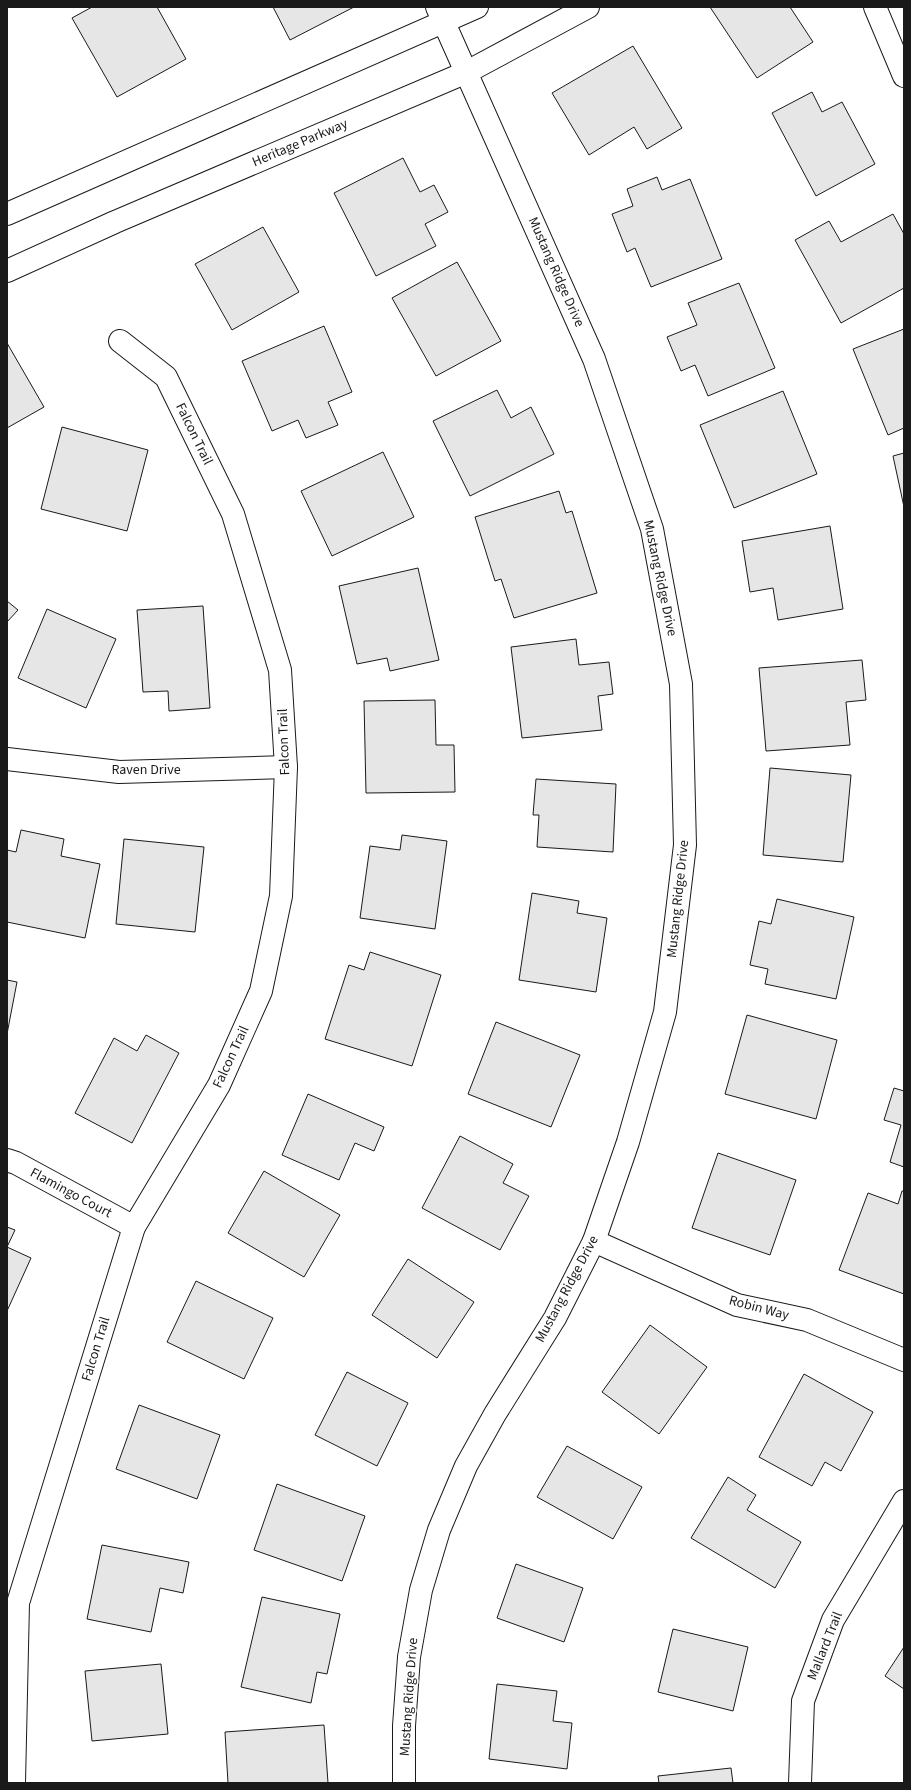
<svg xmlns="http://www.w3.org/2000/svg" width="911" height="1790" viewBox="0 0 911 1790" font-family="'Source Sans 3',sans-serif">
<style>
.building{fill:#e6e6e6;stroke:#1a1a1a}
.lines{fill:none;stroke-linecap:round;stroke-linejoin:round}
.street-casing{stroke:#1a1a1a;stroke-width:24}
.secondary-casing{stroke:#1a1a1a;stroke-width:24}
.street{stroke:#fff;stroke-width:22}
.secondary{stroke:#fff;stroke-width:22}
.labels{text-anchor:middle;dominant-baseline:central;stroke-width:3;stroke-linejoin:round;paint-order:stroke}
.street-label{font-size:14px;fill:#1a1a1a;stroke:#fff}
</style>
<rect width="100%" height="100%" fill="#fff"/>
<!-- building -->
<g class="building">
<polygon points="92,7 157,7 186,59 117,97 72,18"/>
<polygon points="273,7 354,7 290,40"/>
<polygon points="710,7 790,7 813,42 757,78"/>
<polygon points="633,46 682,128 647,149 634,127 589,155 552,93"/>
<polygon points="812,92 822,112 842,102 875,164 816,196 772,113"/>
<polygon points="403,158 420,192 434,185 448,212 425,224 436,246 376,276 334,193"/>
<polygon points="657,177 662,190 690,179 722,259 651,287 635,248 627,252 612,214 633,206 627,189"/>
<polygon points="893,214 904,234 904,288 841,323 795,240 829,221 841,242"/>
<polygon points="263,227 299,292 232,330 195,264"/>
<polygon points="457,262 501,341 436,376 392,298"/>
<polygon points="739,283 775,368 708,396 695,365 681,371 667,337 697,325 688,303"/>
<polygon points="324,326 352,392 328,402 338,425 306,438 298,420 272,431 242,361"/>
<polygon points="904,329 904,428 888,435 853,349"/>
<polygon points="7,343 44,407 7,428"/>
<polygon points="497,390 511,418 531,407 554,454 470,496 433,421"/>
<polygon points="783,391 817,474 734,508 700,425"/>
<polygon points="62,427 148,450 127,531 41,509"/>
<polygon points="383,452 414,517 332,556 301,491"/>
<polygon points="904,453 904,507 893,456"/>
<polygon points="559,491 566,513 572,511 597,593 514,618 501,579 495,581 475,517"/>
<polygon points="830,526 843,609 778,620 773,588 750,592 742,541"/>
<polygon points="418,568 439,660 390,671 387,658 357,664 339,586"/>
<polygon points="7,601 18,610 7,622"/>
<polygon points="203,606 210,708 169,711 168,691 143,692 137,610"/>
<polygon points="47,609 116,639 86,708 18,678"/>
<polygon points="576,639 579,665 609,662 613,694 598,696 602,730 522,738 511,647"/>
<polygon points="862,660 866,700 846,702 850,745 766,751 759,668"/>
<polygon points="435,700 436,745 454,745 455,792 366,793 364,701"/>
<polygon points="770,768 851,775 843,862 763,855"/>
<polygon points="536,779 616,784 613,852 537,847 539,815 533,815"/>
<polygon points="21,830 64,839 61,856 100,864 85,938 7,922 7,850 16,852"/>
<polygon points="402,835 447,841 435,929 360,918 370,846 400,850"/>
<polygon points="124,839 204,847 195,932 116,924"/>
<polygon points="532,893 579,901 577,913 607,918 596,992 519,980"/>
<polygon points="777,899 854,917 836,999 765,984 768,969 750,965 759,921 771,924"/>
<polygon points="370,952 441,975 412,1066 325,1039 349,965 364,970"/>
<polygon points="7,980 17,982 7,1034"/>
<polygon points="747,1015 837,1040 816,1119 725,1094"/>
<polygon points="496,1022 580,1055 551,1127 468,1094"/>
<polygon points="146,1035 179,1053 132,1143 75,1113 114,1038 137,1051"/>
<polygon points="894,1088 904,1091 904,1167 890,1162 901,1125 884,1120"/>
<polygon points="308,1094 384,1127 374,1151 355,1143 339,1180 282,1155"/>
<polygon points="460,1136 513,1164 503,1183 529,1196 500,1250 422,1208"/>
<polygon points="718,1153 796,1180 770,1255 692,1228"/>
<polygon points="264,1171 340,1215 304,1277 228,1233"/>
<polygon points="902,1191 904,1191 904,1294 839,1270 868,1193 898,1204"/>
<polygon points="7,1227 15,1230 7,1247 31,1258 7,1311"/>
<polygon points="408,1259 474,1302 437,1358 372,1315"/>
<polygon points="196,1281 273,1318 244,1379 167,1342"/>
<polygon points="650,1325 707,1367 659,1434 602,1392"/>
<polygon points="347,1372 408,1403 377,1466 315,1435"/>
<polygon points="804,1374 873,1412 841,1471 825,1462 812,1486 759,1457"/>
<polygon points="139,1405 220,1435 197,1499 116,1469"/>
<polygon points="567,1446 642,1487 613,1539 537,1497"/>
<polygon points="728,1477 756,1495 747,1510 801,1542 775,1588 691,1538"/>
<polygon points="277,1484 365,1516 342,1581 254,1550"/>
<polygon points="102,1545 189,1562 183,1593 160,1588 151,1632 87,1619"/>
<polygon points="516,1564 583,1588 564,1642 497,1618"/>
<polygon points="262,1597 340,1614 327,1674 317,1672 311,1703 241,1687"/>
<polygon points="673,1629 748,1647 733,1711 658,1692"/>
<polygon points="904,1647 904,1689 885,1676"/>
<polygon points="161,1664 168,1734 92,1741 85,1671"/>
<polygon points="497,1684 557,1691 553,1721 572,1723 567,1769 489,1759"/>
<polygon points="324,1725 328,1783 228,1783 225,1732"/>
<polygon points="731,1768 733,1783 659,1783 658,1776"/>
</g>
<g class="lines">
<defs>
<g id="street">
<polyline points="875,7 904,76"/>
<polyline points="7,759 119,772 286,767"/>
<polyline points="7,1160 16,1163 134,1227"/>
<polyline points="594,1241 737,1305 807,1320 904,1360"/>
<polyline points="14,1783 18,1603 134,1227 219,1085 261,991 281,896 286,767 280,670 233,514 166,377 120,341"/>
<polyline points="404,1783 404,1726 409,1657 421,1590 439,1530 466,1466 495,1414 555,1318 594,1241 628,1142 665,1012 685,845 681,684 652,529 594,359 437,7"/>
<polyline points="800,1783 803,1701 833,1620 904,1501"/>
</g>
<g id="secondary">
<polyline points="7,214 477,7"/>
<polyline points="7,271 115,222 467,72 588,7"/>
</g>
</defs>
<!-- street casing -->
<use href="#street" class="street-casing"/>
<!-- secondary casing -->
<use href="#secondary" class="secondary-casing"/>
<!-- street -->
<use href="#street" class="street"/>
<!-- secondary -->
<use href="#secondary" class="secondary"/>
</g>
<g class="labels">
<!-- street labels -->
<g class="street-label">
<text transform="translate(300 143) rotate(-23)">Heritage Parkway</text>
<text transform="translate(556 272) rotate(66)">Mustang Ridge Drive</text>
<text transform="translate(194 434) rotate(64)">Falcon Trail</text>
<text transform="translate(660 578) rotate(78)">Mustang Ridge Drive</text>
<text transform="translate(284 742) rotate(-92)">Falcon Trail</text>
<text x="146" y="770">Raven Drive</text>
<text transform="translate(678 899) rotate(-84)">Mustang Ridge Drive</text>
<text transform="translate(231 1057) rotate(-65)">Falcon Trail</text>
<text transform="translate(71 1193) rotate(28)">Flamingo Court</text>
<text transform="translate(567 1289) rotate(-62)">Mustang Ridge Drive</text>
<text transform="translate(759 1308) rotate(15)">Robin Way</text>
<text transform="translate(96 1349) rotate(-73)">Falcon Trail</text>
<text transform="translate(825 1646) rotate(-68)">Mallard Trail</text>
<text transform="translate(409 1697) rotate(-86)">Mustang Ridge Drive</text>
</g>
</g>
<!-- border -->
<rect width="911" height="1790" fill="none" stroke="#1a1a1a" stroke-width="16"/>
</svg>
